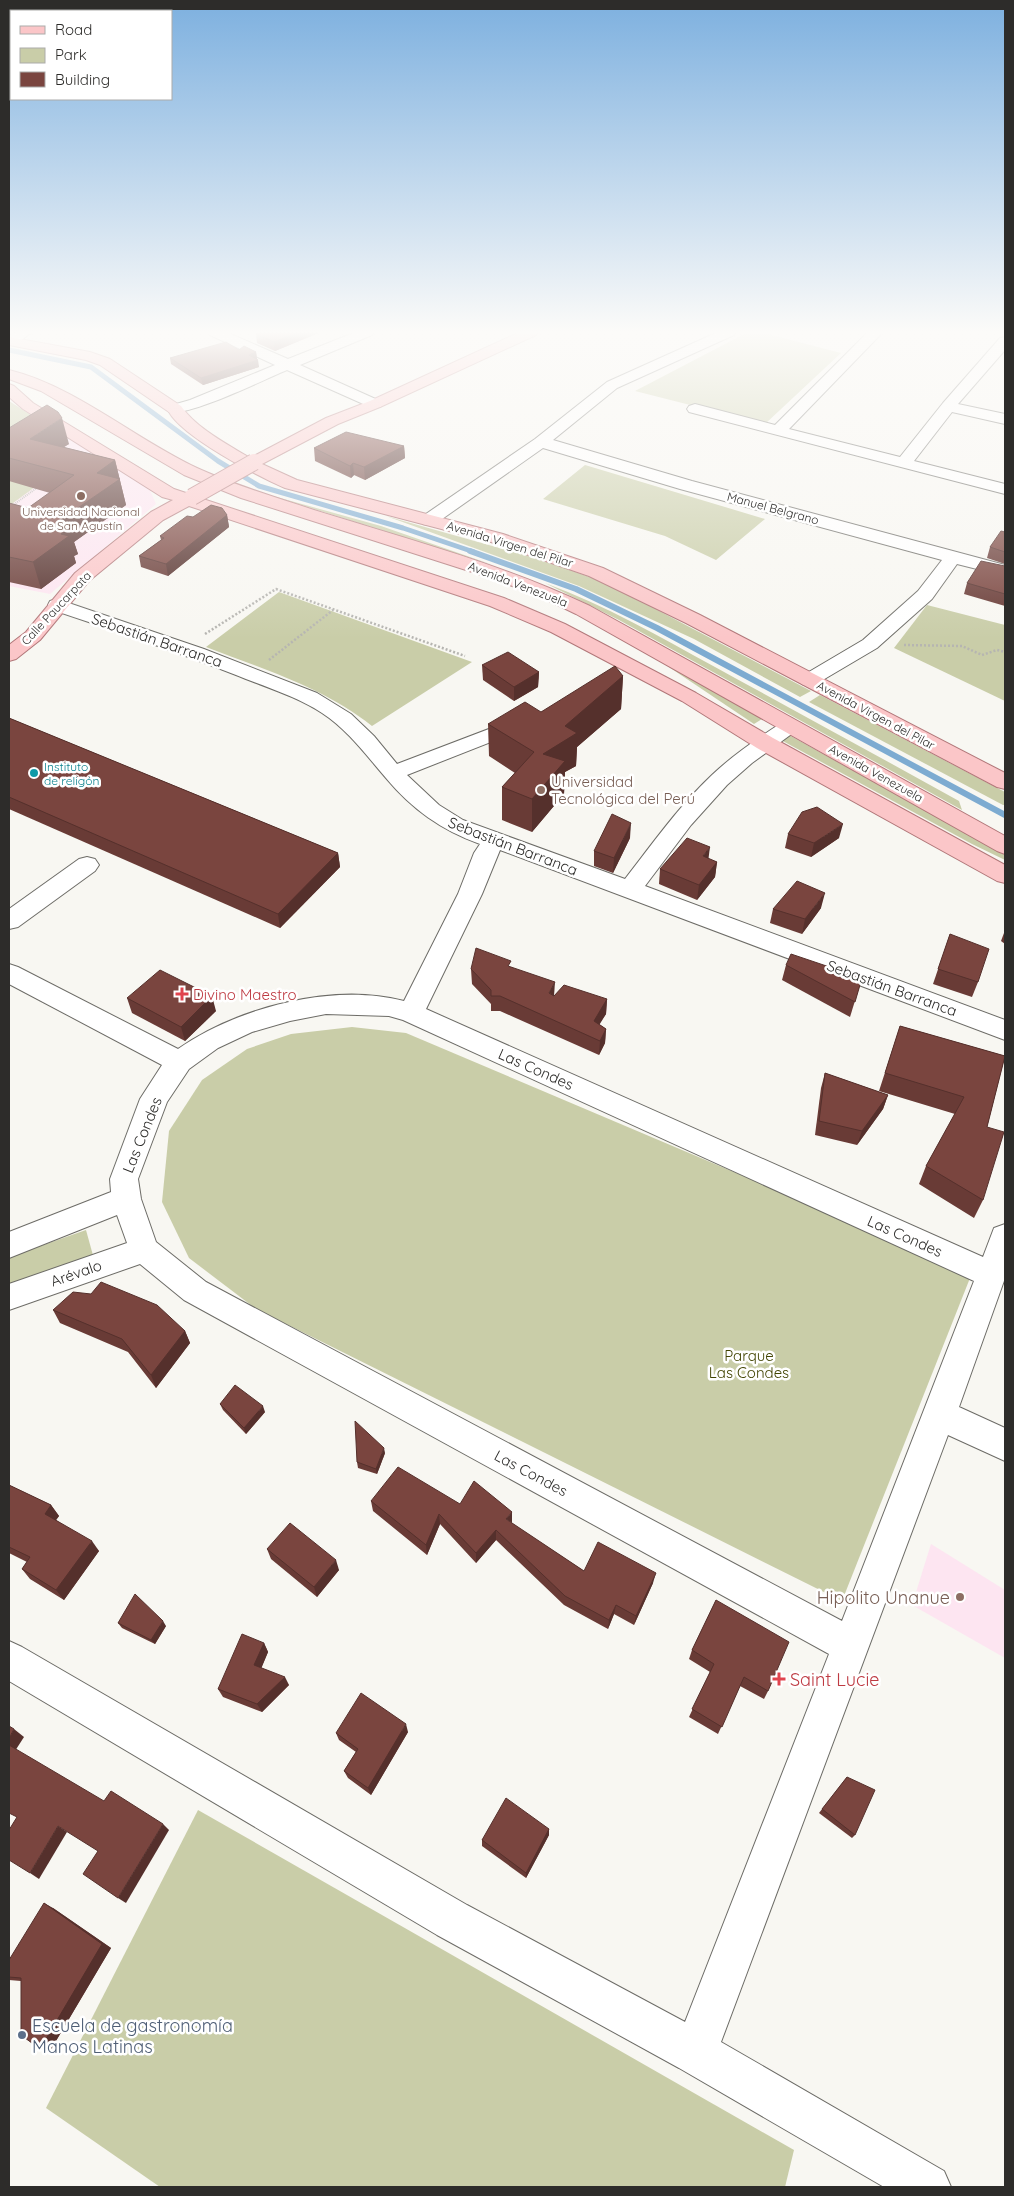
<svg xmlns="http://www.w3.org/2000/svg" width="1014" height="2196" viewBox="0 0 1014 2196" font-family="Quicksand,sans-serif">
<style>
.education{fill:#fde5f1}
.green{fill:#c9cda8}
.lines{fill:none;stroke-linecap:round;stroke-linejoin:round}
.stream-far1{stroke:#7dabd1;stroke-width:5}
.stream{stroke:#7dabd1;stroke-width:6}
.minor-casing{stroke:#6d6c67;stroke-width:2}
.major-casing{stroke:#b17779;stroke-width:2}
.path-far1{stroke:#b6b5b1;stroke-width:2;stroke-dasharray:1 1;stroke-linecap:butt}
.path{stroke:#b6b5b1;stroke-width:2.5;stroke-dasharray:2 2;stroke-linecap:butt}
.minor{fill:#fff;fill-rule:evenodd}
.major{fill:#fbc6c8;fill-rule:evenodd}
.major-bridge-casing{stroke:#b17779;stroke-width:18;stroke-linecap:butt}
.major-bridge{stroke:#fbc6c8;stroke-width:16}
.wall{fill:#693b36}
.shaded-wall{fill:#55302c}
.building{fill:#7a453f;stroke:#55302c}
.education-dot{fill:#8d6e63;stroke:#fff;stroke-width:2}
.culture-dot{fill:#0f9aa8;stroke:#fff;stroke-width:2}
.health-dot{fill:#e0444e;stroke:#fff;stroke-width:2}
.service-dot{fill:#5c6f8a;stroke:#fff;stroke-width:2}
.labels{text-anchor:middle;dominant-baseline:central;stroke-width:5;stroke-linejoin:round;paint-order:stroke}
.far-street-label{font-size:12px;fill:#2d2c2a;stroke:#fff}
.far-education-label{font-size:12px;fill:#785e54;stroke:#fff}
.far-culture-label{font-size:12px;fill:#0d838f;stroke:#fff;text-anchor:start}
.street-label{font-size:15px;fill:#2d2c2a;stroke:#fff}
.education-label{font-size:15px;fill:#785e54;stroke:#fff;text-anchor:start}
.health-label{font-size:15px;fill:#be3a42;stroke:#fff;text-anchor:start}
.park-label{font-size:15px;fill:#404300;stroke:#fff}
.near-education-label{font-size:18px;fill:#785e54;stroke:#fff;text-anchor:end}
.near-health-label{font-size:18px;fill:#be3a42;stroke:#fff;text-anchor:start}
.near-service-label{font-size:18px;fill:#4e5e75;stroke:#fff;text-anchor:start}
</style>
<rect width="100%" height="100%" fill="#f8f7f2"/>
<!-- education -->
<g class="education">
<polygon points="9,401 149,488 156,504 50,594 9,586"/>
<polygon points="931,1544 1005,1590 1005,1658 912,1605"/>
</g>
<!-- green -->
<g class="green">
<polygon points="748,332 760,332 841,353 765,424 635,391"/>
<polygon points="9,401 53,429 9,454"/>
<polygon points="585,465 765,519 716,560 665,536 543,499"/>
<polygon points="14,478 35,487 9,506 9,482"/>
<polygon points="266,494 381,526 493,565"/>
<polygon points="386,516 546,561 592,578 625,593 811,691 800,697 694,639 579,586"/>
<path d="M545,583C605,605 660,637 715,667C797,712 878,756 959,801L962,810L619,620Z"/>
<path d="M279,592L472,662L372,726C323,687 263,669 206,647Z"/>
<polygon points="927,605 1005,625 1005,701 894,648"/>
<polygon points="660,661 762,719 754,724"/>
<polygon points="820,695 1005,792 1005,805 1003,805 809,702"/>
<polygon points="789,735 1005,855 1005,860 972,844 781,740"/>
<polygon points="352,1027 406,1033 972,1273 842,1601 256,1309 189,1258 162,1202 169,1131 202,1080 247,1049 291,1034"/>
<polygon points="86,1230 94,1259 9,1289 9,1257"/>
<polygon points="198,1810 794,2150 785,2187 160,2187 46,2108"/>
</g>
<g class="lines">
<!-- stream-far1 -->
<polyline class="stream-far1" points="9,350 91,367 218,461 259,486 403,528 474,552"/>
<!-- stream -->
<polyline class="stream" points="470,551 576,589 657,628 1005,815"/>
<defs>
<g id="minor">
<polygon points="16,332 32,332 16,344 9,345 9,336"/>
<path d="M208,332H226L288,359L356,332H374L372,335L300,365L380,401L383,404L380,407H370L287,370C265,379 189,417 169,412L167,409L169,406L190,400L275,365L210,335Z"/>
<polygon points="718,332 736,332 734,335 617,388 553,440 692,481 1005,565 1005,576 957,564 932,599 877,648 816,684 809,686 802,684 799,680 802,676 863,640 918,591 942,560 680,489 543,448 435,524 429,525 423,524 420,520 423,516 535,439 607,382"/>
<polygon points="868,332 883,332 789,429 900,457 943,403 1000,338 1005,337 1005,350 958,404 1005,414 1005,424 952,412 914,461 1005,484 1005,494 689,412 687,409 689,406 695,404 775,425"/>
<path d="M57,599L204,649L317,693L351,714L374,736L397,764L515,719L522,717L529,719L533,723L529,727L407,775L439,805L463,820L625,879C653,843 679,806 712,775C733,755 758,738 783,722L790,720L797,722L801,726L797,730L752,763L727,785L691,825L645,886L1005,1020V1040L500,850L482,894L426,1009L983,1257L994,1228L1005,1224V1278L959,1407L1005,1428V1461L948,1435L721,2042L944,2171L951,2187H884L679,2068L437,1935L9,1681V1641L22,1647L467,1905L685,2022L829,1654L184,1300L140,1264L9,1310V1284L127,1243L117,1215L9,1258V1232L111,1192L110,1179L140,1099L162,1065L9,984V964L18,967L178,1049C237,1008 332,982 404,1001L458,894L474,853L480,844C441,830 412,809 386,778C366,755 348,730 322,713C296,696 265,687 236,675C175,651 113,630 50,609L48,605L50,601ZM326,1014L389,1016L403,1020L974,1281L842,1621L206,1282L156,1242L141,1199L138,1179L167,1102L189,1069L218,1048L252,1032L290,1021Z"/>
<polygon points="87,857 95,859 99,865 95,871 18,927 9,929 9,909 79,859"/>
</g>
<g id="major">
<path d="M520,332H538L536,335L380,407L338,424L262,464L297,480L503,534L603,568L700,615L1005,773V789L997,787L686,623L589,576L491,542L285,488C257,476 183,437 169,412L100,365L86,360L9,345V337L90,352L110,359L181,406C196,428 227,444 250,458L326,418L370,401Z"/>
<path d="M9,370C75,386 135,439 197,468C234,485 275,497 314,510C407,539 502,564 590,606L1005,836V854L997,851L576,614L541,597L494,579L241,498L184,475L41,391L9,379Z"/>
<polygon points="9,384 14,386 33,403 174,489 186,493 198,493 200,498 504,598 565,624 696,693 773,738 1005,865 1005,883 997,881 757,748 682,701 551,632 490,606 189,506 163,520 89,581 40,640 16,659 9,661 9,645 26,632 75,573 151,512 173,500 162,497 23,409 9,397"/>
</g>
</defs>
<!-- minor casing -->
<use href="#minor" class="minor-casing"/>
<!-- major casing -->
<use href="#major" class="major-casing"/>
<!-- path-far1 -->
<polyline class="path-far1" points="9,508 38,487"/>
<!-- path -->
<g class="path">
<polyline points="205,634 276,589 465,656"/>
<polyline points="904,645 962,646 982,655 997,650 1005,652"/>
<polyline points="269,660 333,610"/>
</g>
<!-- minor -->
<use href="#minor" class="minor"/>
<!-- major -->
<use href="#major" class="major"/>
<defs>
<polyline id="major-bridge" points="192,497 254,462"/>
</defs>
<!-- major-bridge casing -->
<use href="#major-bridge" class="major-bridge-casing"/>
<!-- major-bridge -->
<use href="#major-bridge" class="major-bridge"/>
</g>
<!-- wall -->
<g class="wall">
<polygon points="259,332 321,332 275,351 257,343 256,334"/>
<polygon points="239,350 256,352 257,359 256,359 259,367 203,385 171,364 170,358"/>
<polygon points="9,428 69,444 63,447 115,460 126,505 74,542 78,554 74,556 76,563 41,589 9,582 9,503 28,508 50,493 9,481"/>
<polygon points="404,446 405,458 365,480 354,475 351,478 315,461 314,448"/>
<polygon points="227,515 229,527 168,576 141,567 139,556 161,540 160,536 193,517"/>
<polygon points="1005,532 1005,564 987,558 990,547"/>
<polygon points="1005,566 1005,606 964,594 967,583"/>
<polygon points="482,665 539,672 538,687 514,701 483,680"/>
<polygon points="623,676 621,709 577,747 576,766 565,772 564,794 532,832 502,820 502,787 515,773 489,756 488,724 541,712"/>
<polygon points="9,718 338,853 340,867 280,928 9,809"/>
<polygon points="788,834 839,838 811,857 785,848"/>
<polygon points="630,838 613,873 594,866 594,851"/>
<polygon points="708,859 717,862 715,877 697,900 659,884 660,869"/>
<polygon points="821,908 802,934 770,923 773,909"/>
<polygon points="1005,932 1005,944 1001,941 1004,933"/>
<polygon points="950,934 978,982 972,997 933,984"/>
<polygon points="786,965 862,978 850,1017 782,980"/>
<polygon points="511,967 554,996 607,999 606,1014 599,1024 606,1029 605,1043 599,1055 500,1011 491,1011 491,1004 472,984 471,969"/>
<polygon points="127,998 216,1011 185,1041 132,1013"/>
<polygon points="900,1026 1005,1056 987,1127 983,1200 974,1218 919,1184 926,1166 955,1114 879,1091"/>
<polygon points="825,1073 888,1095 883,1109 857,1145 815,1135 821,1088"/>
<polygon points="53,1310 185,1331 190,1343 156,1388 128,1352 60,1323"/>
<polygon points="220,1404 265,1412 246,1434 223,1410"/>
<polygon points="385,1453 377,1474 358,1468 357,1462"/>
<polygon points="9,1485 51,1505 59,1516 56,1520 99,1551 64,1600 30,1579 22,1569 27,1562 9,1553"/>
<polygon points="371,1501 460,1504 511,1523 584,1571 653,1583 634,1625 614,1614 608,1629 564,1605 496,1540 476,1563 440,1524 427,1555 373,1511"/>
<polygon points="267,1549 339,1570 317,1597 271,1559"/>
<polygon points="716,1600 768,1691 764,1699 740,1686 718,1734 689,1717 710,1672 689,1659 692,1650"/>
<polygon points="118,1623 166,1626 155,1644 122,1628"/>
<polygon points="264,1643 268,1652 261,1668 289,1685 262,1712 223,1697 218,1689"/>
<polygon points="408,1732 371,1795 348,1778 344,1771 356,1752 339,1740 336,1733"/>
<polygon points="847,1777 855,1835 852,1838 819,1813"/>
<polygon points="549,1829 549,1835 526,1878 482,1846 482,1840"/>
<polygon points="53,1908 111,1948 50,2051 40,2049 21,1981 9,1980 9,1960"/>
</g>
<!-- shaded-wall -->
<g class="shaded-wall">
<polygon points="298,332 321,332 275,351 274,342"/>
<polygon points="256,352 257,359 250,362 249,355"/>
<polygon points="258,360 259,367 203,385 201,378"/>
<polygon points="62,418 69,444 38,464 30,439"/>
<polygon points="404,446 405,458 365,480 364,467"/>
<polygon points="115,460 126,505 74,542 78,554 74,556 76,563 41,589 33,562 56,523 97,473"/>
<polygon points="353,463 354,475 351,478 350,466"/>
<polygon points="227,515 229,527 168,576 166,564"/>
<polygon points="539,672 538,687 514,701 514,687"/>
<polygon points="623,676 621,709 577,747 576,766 565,772 564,794 532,832 532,799 543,754 565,726"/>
<polygon points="631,823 630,838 613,873 614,858"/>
<polygon points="843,824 839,838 811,857 814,843"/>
<polygon points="710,847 708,862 703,856"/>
<polygon points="338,853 340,867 280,928 278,914"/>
<polygon points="717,862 715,877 697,900 699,885"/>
<polygon points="825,893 821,908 802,934 805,919"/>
<polygon points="555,982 554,996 549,993"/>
<polygon points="212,996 216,1011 185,1041 181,1027"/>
<polygon points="607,999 606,1014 593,1035 594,1021"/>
<polygon points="606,1029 605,1043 599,1055 600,1041"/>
<polygon points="888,1095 883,1109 857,1145 862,1131"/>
<polygon points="185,1331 190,1343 156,1388 151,1375"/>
<polygon points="263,1406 265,1412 246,1434 244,1428"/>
<polygon points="384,1448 385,1453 377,1474 376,1469"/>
<polygon points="51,1505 59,1516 53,1524 45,1514"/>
<polygon points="512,1512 512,1523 506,1519"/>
<polygon points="439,1514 440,1524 427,1555 426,1545"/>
<polygon points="496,1530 496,1540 476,1563 476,1553"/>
<polygon points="92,1541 99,1551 64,1600 56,1590"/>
<polygon points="336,1560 339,1570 317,1597 314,1587"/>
<polygon points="656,1573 653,1583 634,1625 636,1616"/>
<polygon points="616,1605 614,1614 608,1629 609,1620"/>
<polygon points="163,1621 166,1626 155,1644 151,1640"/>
<polygon points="264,1643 268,1652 259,1674 254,1665"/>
<polygon points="285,1677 289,1685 262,1712 257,1704"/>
<polygon points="406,1724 408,1732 371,1795 368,1788"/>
<polygon points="14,1729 24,1737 15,1751 9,1746 9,1738"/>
<polygon points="163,1824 169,1830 126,1903 118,1898"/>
<polygon points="58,1826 67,1832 39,1879 30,1873"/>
<polygon points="549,1829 549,1835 526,1878 526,1873"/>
<polygon points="44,1903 53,1908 111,1948 50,2051 40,2049"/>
</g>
<!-- building -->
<g class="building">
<polygon points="259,332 298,332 274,342 256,334"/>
<polygon points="226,342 239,350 244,346 256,352 249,355 258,360 201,378 170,358"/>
<polygon points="47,405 58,412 62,418 30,439 115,460 97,473 120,479 56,523 70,527 61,534 69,536 33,562 9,557 9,503 28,508 74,475 9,458 9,428"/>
<polygon points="346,432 404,446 364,467 353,463 350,466 314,448"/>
<polygon points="211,505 222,508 227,515 166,564 139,556 164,538 160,536 187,516 193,517"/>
<polygon points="1001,531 1005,532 1005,552 990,547"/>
<polygon points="981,561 1005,566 1005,594 967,583"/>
<polygon points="508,652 539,672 514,687 482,665"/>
<polygon points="615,666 623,676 565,726 577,733 543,754 565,761 532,799 502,787 534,752 488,724 525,702 541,712"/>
<polygon points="9,718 338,853 278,914 9,797"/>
<polygon points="817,807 843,824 814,843 788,834 802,812"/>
<polygon points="612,814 631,823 614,858 594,851"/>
<polygon points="687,838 710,847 703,856 717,862 699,885 660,869"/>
<polygon points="797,881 825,893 805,919 773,909"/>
<polygon points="950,934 989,949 978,982 938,969"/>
<polygon points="476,948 511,961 508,966 555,982 549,993 554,996 564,985 607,999 594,1021 606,1029 600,1041 500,996 491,996 491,990 471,969"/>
<polygon points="791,954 862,978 855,1002 786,965"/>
<polygon points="160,970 212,996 181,1027 127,998"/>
<polygon points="900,1026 1005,1056 987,1127 1004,1132 983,1200 926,1166 964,1097 885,1073"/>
<polygon points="825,1073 888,1095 862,1131 819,1121"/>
<polygon points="101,1282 157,1305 185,1331 151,1375 122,1339 53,1310 73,1292 91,1294"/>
<polygon points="235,1385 263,1406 244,1428 220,1404"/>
<polygon points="355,1421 384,1448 376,1469 357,1462"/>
<polygon points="398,1467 460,1504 474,1481 512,1512 506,1519 584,1571 598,1542 656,1573 636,1616 616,1605 609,1620 565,1596 496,1530 476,1553 439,1514 426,1545 371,1501"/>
<polygon points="9,1485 51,1505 45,1514 92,1541 56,1590 22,1569 30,1557 9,1547"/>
<polygon points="290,1523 336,1560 314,1587 267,1549"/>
<polygon points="135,1594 163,1621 151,1640 118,1623"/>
<polygon points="716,1600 789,1642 768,1691 744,1677 722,1727 692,1709 714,1664 692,1650"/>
<polygon points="242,1634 264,1643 254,1665 285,1677 257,1704 218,1689"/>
<polygon points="361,1693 406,1724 368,1788 344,1771 358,1749 336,1733"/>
<polygon points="9,1726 14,1729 9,1738"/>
<polygon points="9,1745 104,1801 111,1791 163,1824 118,1898 83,1874 98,1851 58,1826 30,1873 9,1860 9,1830 17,1817 9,1813"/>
<polygon points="847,1777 875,1790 855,1835 822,1809"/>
<polygon points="506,1798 549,1829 526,1873 482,1840"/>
<polygon points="44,1903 102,1944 40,2049 21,2035 21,1978 9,1977 9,1960"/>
</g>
<!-- sky -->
<linearGradient id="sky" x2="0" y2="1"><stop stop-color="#7db0df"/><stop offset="0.52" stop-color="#fcfbf9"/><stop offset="1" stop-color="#fcfbf9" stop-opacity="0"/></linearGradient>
<rect width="1014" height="639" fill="url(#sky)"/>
<!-- markers -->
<g class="education-dot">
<circle cx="81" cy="496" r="5"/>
<circle cx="541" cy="790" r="5"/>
<circle cx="960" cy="1597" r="5"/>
</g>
<circle class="culture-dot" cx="34" cy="773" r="5"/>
<g class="health-dot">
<path d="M179.5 986.5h5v5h5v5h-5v5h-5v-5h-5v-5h5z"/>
<path d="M776.5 1671.5h5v5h5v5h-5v5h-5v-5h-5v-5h5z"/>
</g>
<circle class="service-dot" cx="22" cy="2035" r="5"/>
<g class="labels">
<!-- far-street labels -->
<g class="far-street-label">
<text transform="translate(773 508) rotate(15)">Manuel Belgrano</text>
<text transform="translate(510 544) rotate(17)">Avenida Virgen del Pilar</text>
<text transform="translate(518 584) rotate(21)">Avenida Venezuela</text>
<text transform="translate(56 608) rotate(-47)">Calle Paucarpata</text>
<text transform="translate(876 715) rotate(28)">Avenida Virgen del Pilar</text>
<text transform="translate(876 773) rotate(29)">Avenida Venezuela</text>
</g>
<!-- far-education labels -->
<g class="far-education-label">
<text x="81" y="511">Universidad Nacional<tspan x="81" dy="14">de San Agustín</tspan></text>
</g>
<!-- far-culture labels -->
<g class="far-culture-label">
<text x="44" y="766">Instituto<tspan x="44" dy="14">de religón</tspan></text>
</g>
<!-- street labels -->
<g class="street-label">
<text transform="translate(157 640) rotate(19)">Sebastián Barranca</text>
<text transform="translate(513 846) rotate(21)">Sebastián Barranca</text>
<text transform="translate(892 988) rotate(20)">Sebastián Barranca</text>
<text transform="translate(536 1069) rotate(24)">Las Condes</text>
<text transform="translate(142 1135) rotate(-68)">Las Condes</text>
<text transform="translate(905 1236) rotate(24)">Las Condes</text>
<text transform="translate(76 1273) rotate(-19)">Arévalo</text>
<text transform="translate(531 1473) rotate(28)">Las Condes</text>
</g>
<!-- education labels -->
<g class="education-label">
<text x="551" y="781">Universidad<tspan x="551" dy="17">Tecnológica del Perú</tspan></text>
</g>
<!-- health labels -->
<g class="health-label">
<text x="193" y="994">Divino Maestro</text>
</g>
<!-- park labels -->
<g class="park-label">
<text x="749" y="1355">Parque<tspan x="749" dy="17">Las Condes</tspan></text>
</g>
<!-- near-education labels -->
<g class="near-education-label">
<text x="950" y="1597">Hipolito Unanue</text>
</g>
<!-- near-health labels -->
<g class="near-health-label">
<text x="790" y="1679">Saint Lucie</text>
</g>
<!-- near-service labels -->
<g class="near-service-label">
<text x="32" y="2025">Escuela de gastronomía<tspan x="32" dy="21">Manos Latinas</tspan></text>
</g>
</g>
<!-- border -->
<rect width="1014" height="2196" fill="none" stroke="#2d2c2a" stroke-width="20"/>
<!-- legend -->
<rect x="10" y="10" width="162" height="90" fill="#ffffff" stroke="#ababaa"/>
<rect x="20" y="26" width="25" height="8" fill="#fbc6c8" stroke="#ababaa"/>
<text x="55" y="35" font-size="15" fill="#2d2c2a">Road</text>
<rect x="20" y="48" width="25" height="15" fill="#c9cda8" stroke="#ababaa"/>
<text x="55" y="60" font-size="15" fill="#2d2c2a">Park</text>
<rect x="20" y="72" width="25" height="15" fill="#7a453f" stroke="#ababaa"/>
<text x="55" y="85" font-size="15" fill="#2d2c2a">Building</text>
</svg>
